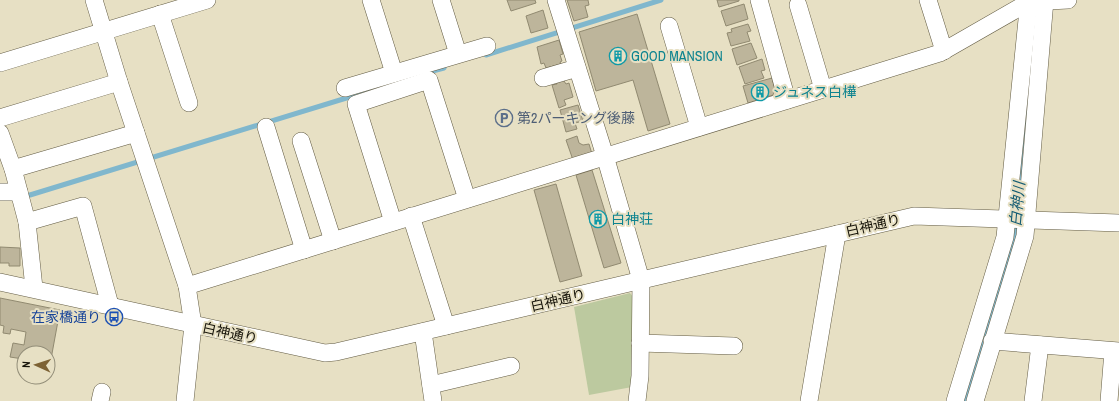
<svg xmlns="http://www.w3.org/2000/svg" width="1119" height="401" viewBox="0 0 1119 401" font-family="'Archivo Narrow','Noto Sans JP',sans-serif">
<style>
.green{fill:#bcc99f}
.lines{fill:none;stroke-linecap:round;stroke-linejoin:round}
.stream{stroke:#80b7cd;stroke-width:5}
.river{stroke:#80b7cd;stroke-width:30}
.building{fill:#bdb59b;stroke:#918a71}
.minor-casing{stroke:#635c44;stroke-width:18}
.minor{stroke:#fff;stroke-width:17}
.labels{text-anchor:middle;dominant-baseline:central;stroke-width:4;stroke-linejoin:round;paint-order:stroke}
.culture-label{font-size:14px;fill:#0d838f;stroke:#e7e0c4;text-anchor:start}
.service-label{font-size:14px;fill:#4e5e75;stroke:#e7e0c4;text-anchor:start}
.street-label{font-size:14px;fill:#161309;stroke:#e7e0c4}
.transit-label{font-size:14px;fill:#164399;stroke:#e7e0c4;text-anchor:end}
.water-label{font-size:15px;font-style:italic;fill:#145c73;stroke:#e7e0c4}
</style>
<rect width="100%" height="100%" fill="#e7e0c4"/>
<!-- green -->
<polygon class="green" points="630,293 633,297 632,387 589,395 574,307"/>
<g class="lines">
<!-- stream -->
<g class="stream">
<polyline points="486,55 661,0"/>
<polyline points="425,73 444,68"/>
<polyline points="30,195 379,88"/>
</g>
<!-- river -->
<polyline class="river" points="963,401 1013,247 1031,70"/>
</g>
<!-- building -->
<g class="building">
<polygon points="507,0 535,0 536,3 511,11"/>
<polygon points="567,0 588,0 589,5 585,6 588,17 574,21"/>
<polygon points="717,0 739,0 739,1 719,7"/>
<polygon points="744,4 748,19 726,26 721,11"/>
<polygon points="543,10 548,28 531,33 526,16"/>
<polygon points="637,14 670,124 648,131 633,80 596,91 579,32"/>
<polygon points="748,24 751,31 747,32 750,41 731,46 727,33 732,32 731,29"/>
<polygon points="559,40 563,54 560,55 562,61 560,62 561,64 546,68 544,63 541,64 537,47"/>
<polygon points="751,43 757,58 737,65 732,49"/>
<polygon points="762,59 765,70 761,71 764,78 745,84 739,67"/>
<polygon points="562,78 566,84 569,83 573,97 564,100 566,105 559,108 552,85 557,84 556,80"/>
<polygon points="772,78 775,90 773,95 748,103 743,86"/>
<polygon points="578,105 583,121 575,123 577,129 566,132 560,110"/>
<polygon points="577,136 579,143 583,145 589,144 592,154 573,160 566,140"/>
<polygon points="592,170 621,263 604,268 576,175"/>
<polygon points="556,184 582,276 560,282 534,190"/>
<polygon points="0,247 20,248 20,266 9,266 9,263 0,263"/>
<polygon points="0,298 60,310 49,370 48,353 24,353 24,365 22,364 23,359 10,357 13,343 24,345 26,332 11,329 10,334 3,333 4,326 0,325"/>
</g>
<g class="lines">
<defs>
<g id="minor">
<polyline points="94,0 119,82 187,286 193,325 185,401"/>
<polyline points="371,0 394,73"/>
<polyline points="441,0 458,54"/>
<polyline points="556,0 605,156 641,280 640,376 637,401"/>
<polyline points="759,0 787,100"/>
<polyline points="928,0 944,51"/>
<polyline points="798,5 823,89"/>
<polyline points="160,14 189,103"/>
<polyline points="669,26 699,127"/>
<polyline points="0,63 207,0"/>
<polyline points="543,78 577,68"/>
<polyline points="345,88 487,46"/>
<polyline points="0,118 119,82"/>
<polyline points="266,127 304,250"/>
<polyline points="0,133 13,169 27,222 34,288"/>
<polyline points="301,141 333,241"/>
<polyline points="13,169 136,133"/>
<polyline points="0,192 19,192"/>
<polyline points="411,216 446,326"/>
<polyline points="27,222 83,206 110,305"/>
<polyline points="393,222 356,104 429,80 467,199"/>
<polyline points="0,282 325,353 336,352 914,216 1119,223"/>
<polyline points="187,286 940,53 1029,2 1068,0"/>
<polyline points="423,332 433,401"/>
<polyline points="992,341 1119,351"/>
<polyline points="640,343 734,346"/>
<polyline points="431,385 511,366"/>
<polyline points="100,401 102,392"/>
<polyline points="809,401 837,234"/>
<polyline points="955,401 1005,237 1029,0"/>
<polyline points="975,401 1025,236 1045,0"/>
<polyline points="1033,401 1040,345"/>
<polyline points="1109,401 1113,351"/>
</g>
</defs>
<!-- minor casing -->
<use href="#minor" class="minor-casing"/>
<!-- minor -->
<use href="#minor" class="minor"/>
</g>
<!-- icons -->
<defs>
<symbol id="building-ring" viewBox="-11 -11 22 22"><circle r="9.5" fill="#e7e0c4" stroke="#0f9aa8" stroke-width="1.5"/><path d="M-4-6H4V6H1V3H-1V6H-4ZM-2.5-4.3h1.7v1.8h-1.7ZM.8-4.3h1.7v1.8H.8ZM-2.5-1h1.7V.8h-1.7ZM.8-1h1.7V.8H.8Z" fill="#0f9aa8"/></symbol>
<symbol id="parking-ring" viewBox="-11 -11 22 22"><circle r="9.5" fill="#e7e0c4" stroke="#5c6f8a" stroke-width="1.5"/><path d="M-3.5-5.5H1a3.5 3.5 0 0 1 0 7H-1V5.5H-3.5ZM-1-3.4V-.6H.8a1.4 1.4 0 0 0 0-2.8Z" fill="#5c6f8a"/></symbol>
<symbol id="bus-ring" viewBox="-11 -11 22 22"><circle r="9.5" fill="#e7e0c4" stroke="#1a4fb4" stroke-width="1.5"/><path d="M-5-6H5V4H4V6H2V4H-2V6H-4V4H-5ZM-3.5-4V0h7V-4ZM-3.5 1.2v1.5H-2V1.2ZM2 1.2v1.5H3.5V1.2Z" fill="#1a4fb4"/></symbol>
</defs>
<g fill-rule="evenodd">
<use href="#building-ring" x="608" y="46" width="20" height="20"/>
<use href="#building-ring" x="750" y="82" width="20" height="20"/>
<use href="#parking-ring" x="494" y="108" width="20" height="20"/>
<use href="#building-ring" x="588" y="209" width="20" height="20"/>
<use href="#bus-ring" x="104" y="307" width="20" height="20"/>
</g>
<g class="labels">
<!-- culture labels -->
<g class="culture-label">
<text x="631" y="56">GOOD MANSION</text>
<text x="773" y="92">ジュネス白樺</text>
<text x="611" y="219">白神荘</text>
</g>
<!-- service labels -->
<g class="service-label">
<text x="517" y="118">第2パーキング後藤</text>
</g>
<!-- street labels -->
<g class="street-label">
<text transform="translate(873 225) rotate(-13)">白神通り</text>
<text transform="translate(558 300) rotate(-13)">白神通り</text>
<text transform="translate(230 333) rotate(12)">白神通り</text>
</g>
<!-- transit labels -->
<g class="transit-label">
<text x="101" y="317">在家橋通り</text>
</g>
<!-- water labels -->
<g class="water-label">
<text transform="translate(1017 204) rotate(-85)">白神川</text>
</g>
</g>
<!-- north arrow -->
<g transform="translate(36 365) rotate(273)"><circle r="19" fill="#e7e0c4" stroke="#938e79"/>
<path d="M0-3L7 15L0 10L-7 15Z" fill="#7d6234"/>
<text y="-6" font-size="11" font-weight="bold" text-anchor="middle" fill="#161309">N</text>
</g>
</svg>
